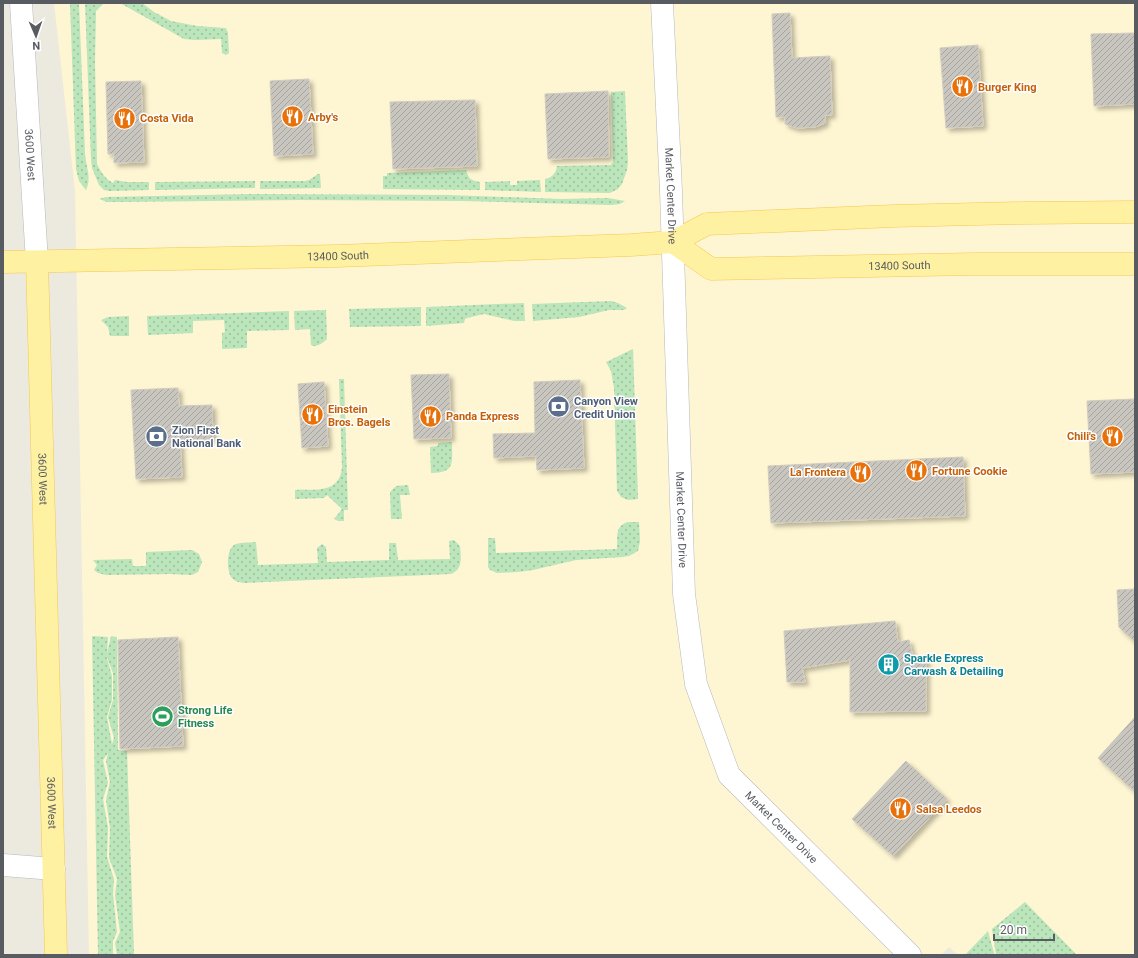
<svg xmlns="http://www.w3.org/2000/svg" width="1138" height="958" viewBox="0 0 1138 958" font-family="Roboto,sans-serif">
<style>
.commercial{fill:#fef5d2}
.grass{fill:url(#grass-dots);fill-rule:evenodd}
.building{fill:url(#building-hatch);stroke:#d1cbbe;filter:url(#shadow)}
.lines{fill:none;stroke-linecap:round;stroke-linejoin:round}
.minor-casing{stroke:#b5b8bd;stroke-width:23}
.major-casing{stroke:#f4c850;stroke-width:23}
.minor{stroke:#fff;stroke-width:22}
.major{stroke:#fff1a2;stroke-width:22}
.labels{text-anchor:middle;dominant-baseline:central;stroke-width:3;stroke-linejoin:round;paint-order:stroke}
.food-label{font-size:11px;font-weight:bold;fill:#c56008;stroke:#fff;text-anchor:start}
.street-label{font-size:11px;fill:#585c61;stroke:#fff}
.service-label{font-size:11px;font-weight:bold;fill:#4e5e75;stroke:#fff;text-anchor:start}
.culture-label{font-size:11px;font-weight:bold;fill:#0d838f;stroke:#fff;text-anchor:start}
.leisure-label{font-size:11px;font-weight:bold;fill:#27864d;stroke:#fff;text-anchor:start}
</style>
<defs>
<pattern id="grass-dots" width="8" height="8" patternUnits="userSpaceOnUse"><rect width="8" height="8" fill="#bbe5bb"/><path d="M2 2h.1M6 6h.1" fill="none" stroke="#9bbd9b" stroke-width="1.8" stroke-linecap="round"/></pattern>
<pattern id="building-hatch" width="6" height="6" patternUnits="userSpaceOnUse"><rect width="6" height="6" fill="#c9c6bf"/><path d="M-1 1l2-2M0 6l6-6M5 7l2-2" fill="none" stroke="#a6a49f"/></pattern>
<filter id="shadow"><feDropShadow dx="3.5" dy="3.5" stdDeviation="2" flood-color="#0004"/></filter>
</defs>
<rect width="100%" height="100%" fill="#eceadf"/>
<!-- commercial -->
<polygon class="commercial" points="54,3 1135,3 1135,955 958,955 949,947 941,955 89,955 75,191"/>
<!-- grass -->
<g class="grass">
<path d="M70,3H79L85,154C86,167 92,178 86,190L79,181L76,169Z"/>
<path d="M85,3H104L96,11L95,62L97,164C101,172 105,179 113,183L115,180L127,182H149V190L109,191L104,190L99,185L92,168L91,159Z"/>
<polygon points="120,3 142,3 154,12 171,21 197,26 226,28 228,33 229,53 226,55 222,53 221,39 195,40 184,39"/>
<path d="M625,91L628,162L627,170L622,184L618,189L610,193L545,192V179C551,178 556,174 557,166L611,165L613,162L611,92Z"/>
<path d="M466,170C468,178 471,181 480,182V190L383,189V176H387V173Z"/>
<polygon points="318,174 320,174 321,188 260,189 260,181 305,181 309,180"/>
<polygon points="540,180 541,192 485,190 485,182 510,181 510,185 517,185 517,181"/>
<polygon points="255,181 255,188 155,190 155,182"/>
<polygon points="253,194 448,195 561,199 608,198 625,201 620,204 611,205 463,201 298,200 119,202 107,202 99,199 106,197"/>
<polygon points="611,301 618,303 627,308 624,310 609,310 579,317 533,321 532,304"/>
<polygon points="524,303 525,321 514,321 484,314 467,318 465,319 464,323 426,326 426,307"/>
<polygon points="421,307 421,326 350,327 349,309"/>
<path d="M326,310L327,339C323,343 316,348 311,345L310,329L295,330L294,311Z"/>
<polygon points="289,311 289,330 247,331 247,348 222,349 222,333 225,332 224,320 193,321 193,333 148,335 147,316"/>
<polygon points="129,316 129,336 110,336 108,327 101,320 108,317"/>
<polygon points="633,349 638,499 628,500 621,497 617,491 614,388 611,371 606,362"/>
<path d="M339,379H344L348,510H344V521H338L334,519L342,509L327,495L324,498L295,499V490C315,489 340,494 342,467Z"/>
<path d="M452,442C452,462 456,473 431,473L430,447L438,446V443Z"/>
<polygon points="408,485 410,495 400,495 402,519 391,519 390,492 396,486"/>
<path d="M628,522H639L640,541L638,551L629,556L623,557L576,560L533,570L518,572L497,573L490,570L488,567V538H495L496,553L617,549C618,538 614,526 628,522Z"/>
<path d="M454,540L460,546C461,558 463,569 451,574L244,583C239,582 235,582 232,578C226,571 226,547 236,544C242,542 250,543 256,542L258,565L318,563L317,548L322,544L326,547L327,562L389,560V543H396L398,560L450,559L449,541Z"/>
<polygon points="192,550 199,554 202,562 198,572 192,575 170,574 106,575 98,573 94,570 97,565 93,560 132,559 133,566 146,566 146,552"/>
<path d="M92,636L108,637L107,653L111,636L117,637L118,750L127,751L134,955H117L115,943L120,932L115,895L117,879L109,858L110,828L106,800L110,782L106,761L108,753L103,760L108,783L103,799L108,828L107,857L114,879L113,894L117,932L113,941V955H98ZM106,655L113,673V700L108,717L114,738L112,744L107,717L112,700V676Z"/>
<polygon points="1025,902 1077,955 996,955 992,929"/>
<polygon points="988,931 994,953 992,955 965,955"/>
</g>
<!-- building -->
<g class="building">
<polygon points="790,13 792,58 830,56 832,115 825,115 825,123 815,127 797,128 785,124 785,117 776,117 772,14"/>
<polygon points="1135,33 1135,104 1094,106 1091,34"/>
<polygon points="978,45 983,126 946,128 940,48"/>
<polygon points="309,79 313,154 274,156 270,81"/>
<polygon points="141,81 144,162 114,163 114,154 108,154 106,82"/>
<polygon points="608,91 609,157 548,159 545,94"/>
<polygon points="475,100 477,166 393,169 390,102"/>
<polygon points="449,374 451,438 414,439 411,375"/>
<polygon points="580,380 584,468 537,470 536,456 494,458 493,434 535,433 534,382"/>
<polygon points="324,382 328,446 302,448 298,384"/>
<polygon points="178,388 179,406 212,405 213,439 180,440 182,477 136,479 131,390"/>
<polygon points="1135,399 1135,472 1091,474 1087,401"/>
<polygon points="963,457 965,516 771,523 768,466"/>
<polygon points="1135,589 1135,642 1119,627 1117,590"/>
<polygon points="895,621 898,642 909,640 913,657 926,655 926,711 850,712 850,660 802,668 805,682 787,682 784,631"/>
<polygon points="178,637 183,746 120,749 118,640"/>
<polygon points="1135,717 1135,792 1098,758"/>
<polygon points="906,761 947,799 893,856 852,819"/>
</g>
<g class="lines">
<defs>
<g id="minor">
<path id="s1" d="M21,3L37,262"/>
<path id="s2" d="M662,3L671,191L684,594L696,684L729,775L910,955"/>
<polyline points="3,865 54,869"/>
</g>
<g id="major">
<path id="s3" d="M673,242L711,269L974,264H1135"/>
<path id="s4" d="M3,262L337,256L631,245L673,242L707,224L893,216L1022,213L1135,212"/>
<path id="s5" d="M37,262L56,955"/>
</g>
</defs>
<!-- minor casing -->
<use href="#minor" class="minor-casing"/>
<!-- major casing -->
<use href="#major" class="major-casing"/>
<!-- minor -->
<use href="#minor" class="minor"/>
<!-- major -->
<use href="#major" class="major"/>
</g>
<!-- icons -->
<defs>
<symbol id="restaurant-disc" viewBox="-11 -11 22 22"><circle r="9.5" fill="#e8710a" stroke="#fff"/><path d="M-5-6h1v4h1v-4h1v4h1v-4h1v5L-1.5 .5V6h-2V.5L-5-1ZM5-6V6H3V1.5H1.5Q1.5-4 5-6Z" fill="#fff"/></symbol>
<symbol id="bank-disc" viewBox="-11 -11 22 22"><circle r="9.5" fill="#5c6f8a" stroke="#fff"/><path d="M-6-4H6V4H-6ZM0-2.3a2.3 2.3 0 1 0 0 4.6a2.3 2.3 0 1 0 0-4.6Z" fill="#fff"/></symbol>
<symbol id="building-disc" viewBox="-11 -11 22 22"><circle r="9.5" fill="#0f9aa8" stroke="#fff"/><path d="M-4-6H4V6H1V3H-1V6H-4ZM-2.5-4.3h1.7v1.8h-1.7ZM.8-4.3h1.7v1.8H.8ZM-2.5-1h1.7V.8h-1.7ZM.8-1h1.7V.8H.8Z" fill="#fff"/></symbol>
<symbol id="stadium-disc" viewBox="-11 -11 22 22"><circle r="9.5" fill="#2e9e5b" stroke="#fff"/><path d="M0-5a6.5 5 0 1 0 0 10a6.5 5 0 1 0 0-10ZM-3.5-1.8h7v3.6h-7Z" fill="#fff"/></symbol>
</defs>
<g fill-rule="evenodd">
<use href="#restaurant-disc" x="950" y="74" width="25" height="25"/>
<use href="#restaurant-disc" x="280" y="104" width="25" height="25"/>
<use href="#restaurant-disc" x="112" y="106" width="25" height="25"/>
<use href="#bank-disc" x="546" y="394" width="25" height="25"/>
<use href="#restaurant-disc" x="300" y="402" width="25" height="25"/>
<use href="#restaurant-disc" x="418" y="404" width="25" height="25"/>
<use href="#bank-disc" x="144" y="424" width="25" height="25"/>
<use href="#restaurant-disc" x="1100" y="424" width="25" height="25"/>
<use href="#restaurant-disc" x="904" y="458" width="25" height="25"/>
<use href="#restaurant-disc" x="848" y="460" width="25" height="25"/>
<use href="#building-disc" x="876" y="652" width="25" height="25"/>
<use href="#stadium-disc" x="150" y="704" width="25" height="25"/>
<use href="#restaurant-disc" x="888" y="796" width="25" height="25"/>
</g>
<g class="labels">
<!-- food labels -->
<g class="food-label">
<text x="978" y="87">Burger King</text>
<text x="308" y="117">Arby's</text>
<text x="140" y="118">Costa Vida</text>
<text x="328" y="409">Einstein<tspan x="328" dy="13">Bros. Bagels</tspan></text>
<text x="446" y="416">Panda Express</text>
<text x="1096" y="436" text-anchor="end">Chili's</text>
<text x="932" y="471">Fortune Cookie</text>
<text x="846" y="472" text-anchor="end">La Frontera</text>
<text x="916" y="809">Salsa Leedos</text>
</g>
<!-- street labels -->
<g class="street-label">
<text stroke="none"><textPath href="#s1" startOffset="152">3600 West</textPath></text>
<text stroke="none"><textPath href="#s2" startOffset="193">Market Center Drive</textPath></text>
<text stroke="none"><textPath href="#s4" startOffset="335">13400 South</textPath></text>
<text stroke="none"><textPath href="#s3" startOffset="235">13400 South</textPath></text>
<text stroke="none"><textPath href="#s5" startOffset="217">3600 West</textPath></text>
<text stroke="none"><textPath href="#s2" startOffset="517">Market Center Drive</textPath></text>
<text stroke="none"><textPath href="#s5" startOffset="541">3600 West</textPath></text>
<text stroke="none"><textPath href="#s2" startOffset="853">Market Center Drive</textPath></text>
</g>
<!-- service labels -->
<g class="service-label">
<text x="574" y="401">Canyon View<tspan x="574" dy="13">Credit Union</tspan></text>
<text x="172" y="430">Zion First<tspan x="172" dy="13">National Bank</tspan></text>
</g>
<!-- culture labels -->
<g class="culture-label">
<text x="904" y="658">Sparkle Express<tspan x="904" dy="13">Carwash &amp; Detailing</tspan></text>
</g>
<!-- leisure labels -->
<g class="leisure-label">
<text x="178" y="710">Strong Life<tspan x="178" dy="13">Fitness</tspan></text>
</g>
</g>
<!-- border -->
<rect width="1138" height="958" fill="none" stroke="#585c61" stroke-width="8"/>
<!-- north arrow -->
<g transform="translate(36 36) rotate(178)" stroke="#ffffff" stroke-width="3" paint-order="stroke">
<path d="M0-3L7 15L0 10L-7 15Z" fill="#585c61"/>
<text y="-6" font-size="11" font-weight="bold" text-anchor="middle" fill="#585c61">N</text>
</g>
<!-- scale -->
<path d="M994 934v6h60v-6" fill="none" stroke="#585c61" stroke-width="2"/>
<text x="1000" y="934" font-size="12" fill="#585c61" stroke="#ffffff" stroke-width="3" paint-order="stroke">20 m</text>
</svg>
